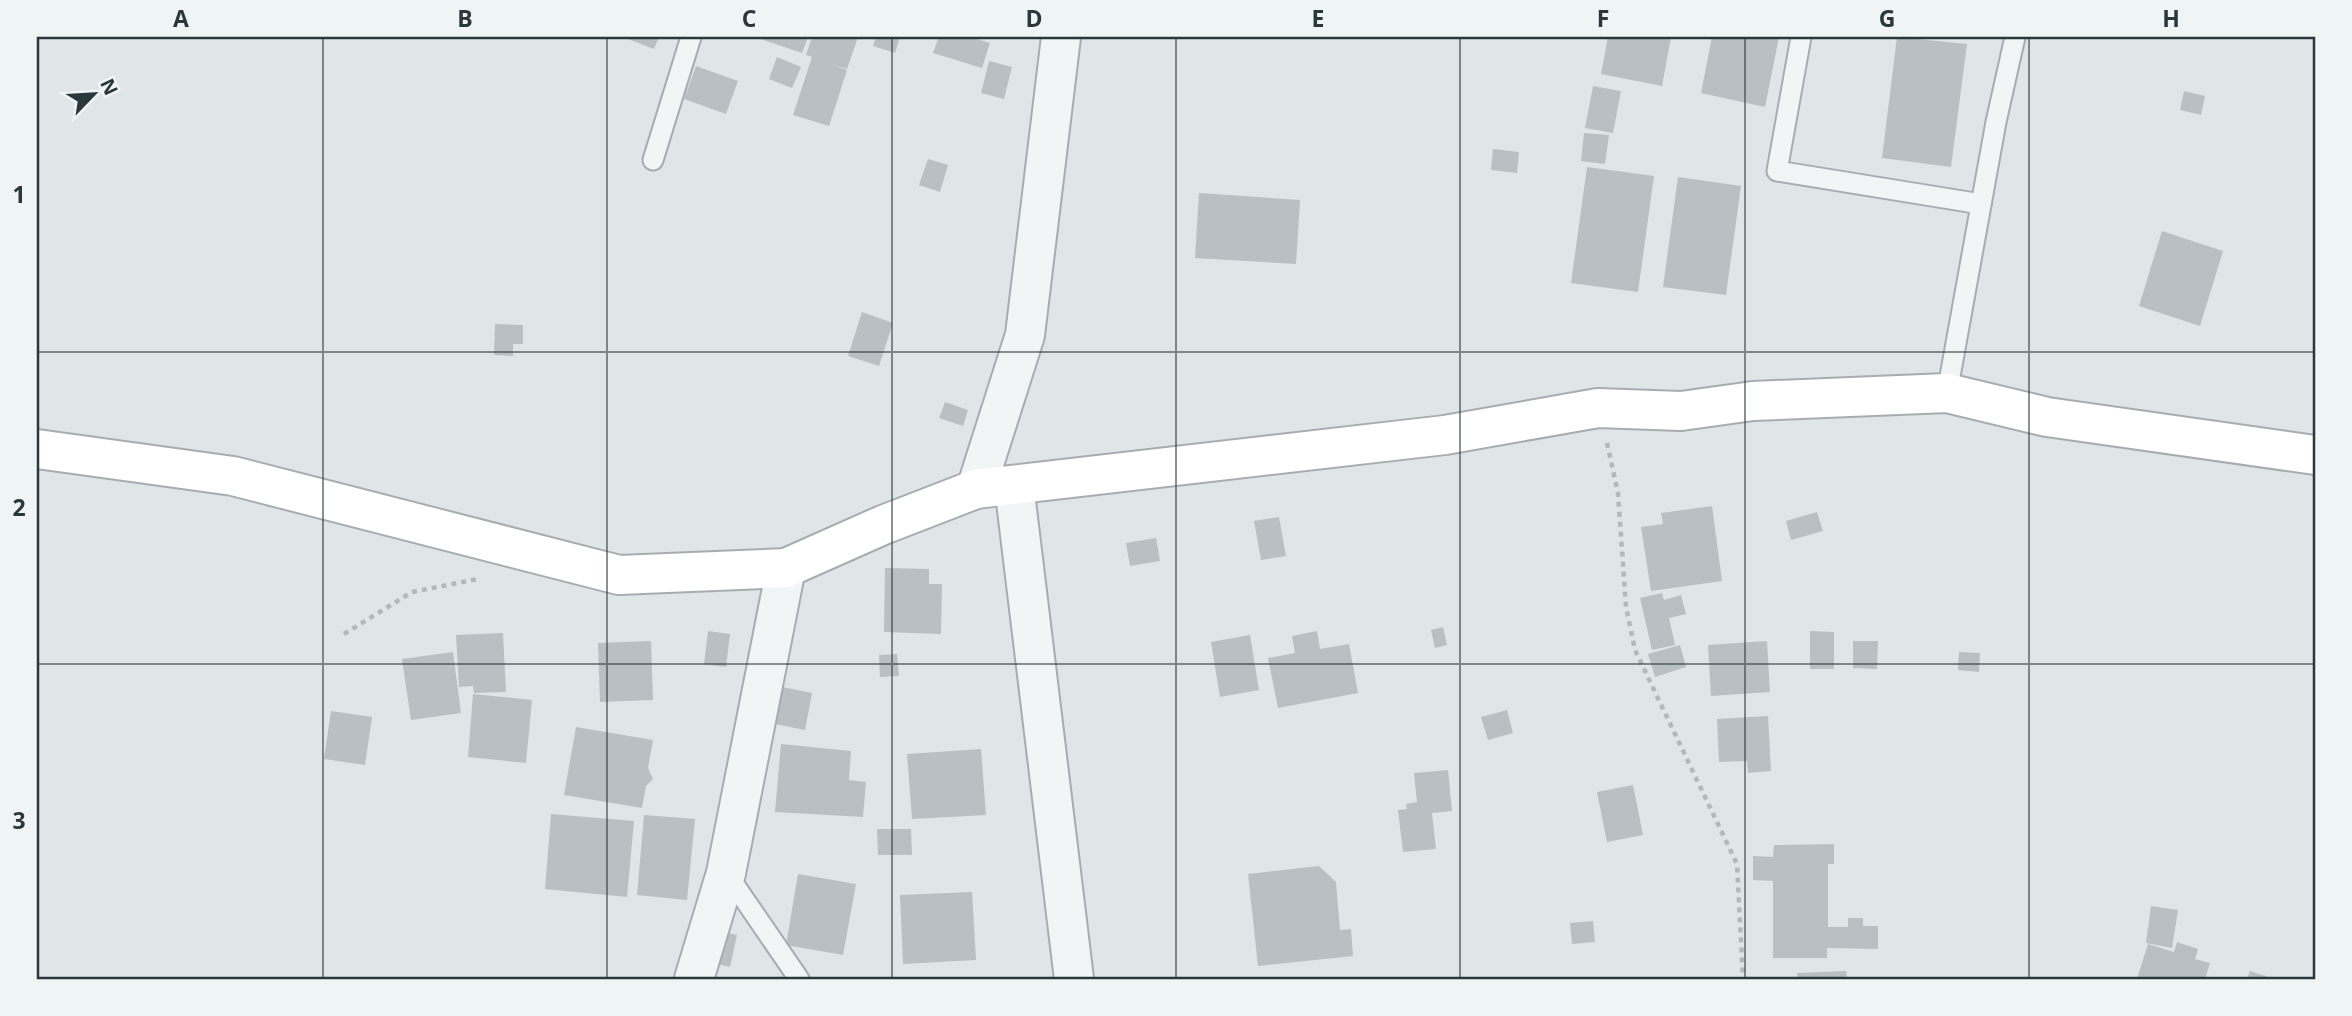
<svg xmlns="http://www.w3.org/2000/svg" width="2352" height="1016" viewBox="0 0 2352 1016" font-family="'Open Sans',sans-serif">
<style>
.building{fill:#b8c0c4}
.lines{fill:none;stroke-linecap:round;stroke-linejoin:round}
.lane-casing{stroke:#a6adb1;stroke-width:23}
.street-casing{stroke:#a6adb1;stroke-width:42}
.secondary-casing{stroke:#a6adb1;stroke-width:42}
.path{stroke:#b2b8bb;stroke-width:4.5;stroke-dasharray:5 5;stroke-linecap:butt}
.lane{stroke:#f2f5f6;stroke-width:19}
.street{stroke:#f2f5f6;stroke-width:38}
.secondary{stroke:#fff;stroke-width:38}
.grid{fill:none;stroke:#2a373d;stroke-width:2;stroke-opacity:0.55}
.neatline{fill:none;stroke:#2a373d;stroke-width:2.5}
.grid-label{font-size:23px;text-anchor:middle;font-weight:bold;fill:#2a373d}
</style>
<rect width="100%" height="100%" fill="#e0e5e8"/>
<!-- building -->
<g class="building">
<polygon points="623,37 659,37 654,49"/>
<polygon points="755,37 808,37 802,53"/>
<polygon points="812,37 858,37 847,69 830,64 847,70 829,126 793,115 812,57 806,55"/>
<polygon points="876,37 900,37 895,53 873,46"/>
<polygon points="939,37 970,37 990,43 982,68 933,53"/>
<polygon points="1608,37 1671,37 1662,86 1601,74"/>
<polygon points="1712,37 1779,37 1765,107 1701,93"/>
<polygon points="1897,37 1967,44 1951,167 1882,158"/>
<polygon points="777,57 801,67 792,88 769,79"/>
<polygon points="989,61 1012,67 1004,99 981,93"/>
<polygon points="696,66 738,81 726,114 684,99"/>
<polygon points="1593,86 1621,91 1613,133 1585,128"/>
<polygon points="2184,91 2205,96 2201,115 2180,110"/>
<polygon points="1584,133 1609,135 1605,164 1581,161"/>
<polygon points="1493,149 1519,152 1517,173 1491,170"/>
<polygon points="928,159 948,165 940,192 919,185"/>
<polygon points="1587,167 1654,176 1638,292 1571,283"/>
<polygon points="1678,177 1741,186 1726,295 1663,287"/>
<polygon points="1199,193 1300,200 1296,264 1195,258"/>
<polygon points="2162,231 2223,251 2200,326 2139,306"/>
<polygon points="862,312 893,323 879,366 848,356"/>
<polygon points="495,324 523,325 523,344 513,344 513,356 494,355"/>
<polygon points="945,402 968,410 963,426 939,418"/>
<polygon points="1712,506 1722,581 1651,591 1641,527 1663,524 1661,513"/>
<polygon points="1817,512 1823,531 1791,540 1786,521"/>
<polygon points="1279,517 1286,556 1261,560 1254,521"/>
<polygon points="1156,538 1160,561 1130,566 1126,543"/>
<polygon points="885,568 929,569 929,584 942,584 941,634 884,632"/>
<polygon points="1662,593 1664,600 1681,595 1686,614 1669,618 1675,645 1652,650 1640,598"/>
<polygon points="1443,627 1447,645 1435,648 1431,630"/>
<polygon points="708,631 730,634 726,667 704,664"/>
<polygon points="1317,631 1320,649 1349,644 1358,693 1278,708 1268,658 1295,653 1292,636"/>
<polygon points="1810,631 1834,632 1834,669 1810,669"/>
<polygon points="503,633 506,692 474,693 473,686 459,687 456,635"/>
<polygon points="1250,635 1259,690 1220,697 1211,642"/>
<polygon points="651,641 653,700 600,702 598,643"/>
<polygon points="1767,641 1770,692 1711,696 1708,645"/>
<polygon points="1853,641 1878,641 1877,669 1853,668"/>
<polygon points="1680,645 1686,667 1655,677 1648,654"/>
<polygon points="453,652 461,713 411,720 402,659"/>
<polygon points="1959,652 1980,653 1979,672 1958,670"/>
<polygon points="897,654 899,676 880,677 879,655"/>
<polygon points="782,687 812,693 805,730 775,724"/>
<polygon points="473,694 532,700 526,763 468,757"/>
<polygon points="1507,710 1513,733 1488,740 1481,717"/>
<polygon points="331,711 372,717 365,765 324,759"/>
<polygon points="1768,716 1771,771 1748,773 1747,761 1719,762 1717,719"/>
<polygon points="576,727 653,740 648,768 653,779 646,786 642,808 564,795"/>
<polygon points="781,744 851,751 849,780 866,782 863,817 775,812"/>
<polygon points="981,749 986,815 912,819 907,754"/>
<polygon points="1448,770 1452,811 1432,813 1436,849 1403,852 1398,810 1407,809 1406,804 1417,802 1414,773"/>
<polygon points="1633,785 1643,835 1607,842 1597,792"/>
<polygon points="551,814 634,821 627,897 545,889"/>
<polygon points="644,815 695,819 687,900 637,895"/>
<polygon points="877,829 911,829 912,855 878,855"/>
<polygon points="1834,844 1834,864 1828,864 1828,927 1848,927 1848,918 1863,918 1863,926 1878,926 1878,949 1827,948 1827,958 1773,958 1773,881 1753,880 1753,856 1773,857 1774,845"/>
<polygon points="1319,866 1336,882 1340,930 1351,929 1353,956 1258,966 1248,874"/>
<polygon points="798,874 856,884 843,955 786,945"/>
<polygon points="972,892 976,960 903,964 900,895"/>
<polygon points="2151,906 2178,910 2172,948 2146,943"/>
<polygon points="1593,921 1595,942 1572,944 1570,923"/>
<polygon points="719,931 737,935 730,967 713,963"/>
<polygon points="2177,942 2198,949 2195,959 2210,963 2205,979 2137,979 2148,944 2174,952"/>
<polygon points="1846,971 1847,979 1798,979 1797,973"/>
<polygon points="2250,971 2275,979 2247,979"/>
</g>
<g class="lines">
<defs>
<g id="lane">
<polyline points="1801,37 1777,171 1981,204"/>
<polyline points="653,160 691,37"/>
<polyline points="1947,393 1996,122 2015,37"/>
<polyline points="727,874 799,979"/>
</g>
<g id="street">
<polyline points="1014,485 1074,979"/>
<polyline points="976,489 1025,335 1061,37"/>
<polyline points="694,979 726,873 786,568"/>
</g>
<polyline id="secondary" points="37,449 233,476 619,575 786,568 883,525 976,489 1445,435 1598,408 1681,411 1753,401 1947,393 2047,417 2315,455"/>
</defs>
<!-- lane casing -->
<use href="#lane" class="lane-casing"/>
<!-- street casing -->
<use href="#street" class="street-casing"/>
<!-- secondary casing -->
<use href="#secondary" class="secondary-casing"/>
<!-- path -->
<g class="path">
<polyline points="1607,443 1618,493 1626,607 1635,650 1737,864 1743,979"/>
<polyline points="344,634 412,592 478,579"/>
</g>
<!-- lane -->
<use href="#lane" class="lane"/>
<!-- street -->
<use href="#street" class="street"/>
<!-- secondary -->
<use href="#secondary" class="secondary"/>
</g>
<!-- grid -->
<path class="grid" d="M323,37V979M607,37V979M892,37V979M1176,37V979M1460,37V979M1745,37V979M2029,37V979M37,352H2315M37,664H2315"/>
<!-- border -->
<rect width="2352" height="1016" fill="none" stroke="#eff4f5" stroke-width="77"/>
<!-- north arrow -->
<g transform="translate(94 94) rotate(65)" stroke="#eff4f5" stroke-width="5" paint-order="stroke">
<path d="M0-5L12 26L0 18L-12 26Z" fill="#2a373d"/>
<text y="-10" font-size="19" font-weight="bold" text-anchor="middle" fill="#2a373d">N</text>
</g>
<rect x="38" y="38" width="2276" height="940" class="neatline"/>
<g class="grid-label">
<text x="181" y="27">A</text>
<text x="465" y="27">B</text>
<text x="749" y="27">C</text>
<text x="1034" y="27">D</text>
<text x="1318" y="27">E</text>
<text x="1603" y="27">F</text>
<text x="1887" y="27">G</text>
<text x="2171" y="27">H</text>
<text x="19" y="203">1</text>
<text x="19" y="516">2</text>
<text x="19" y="829">3</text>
</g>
</svg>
